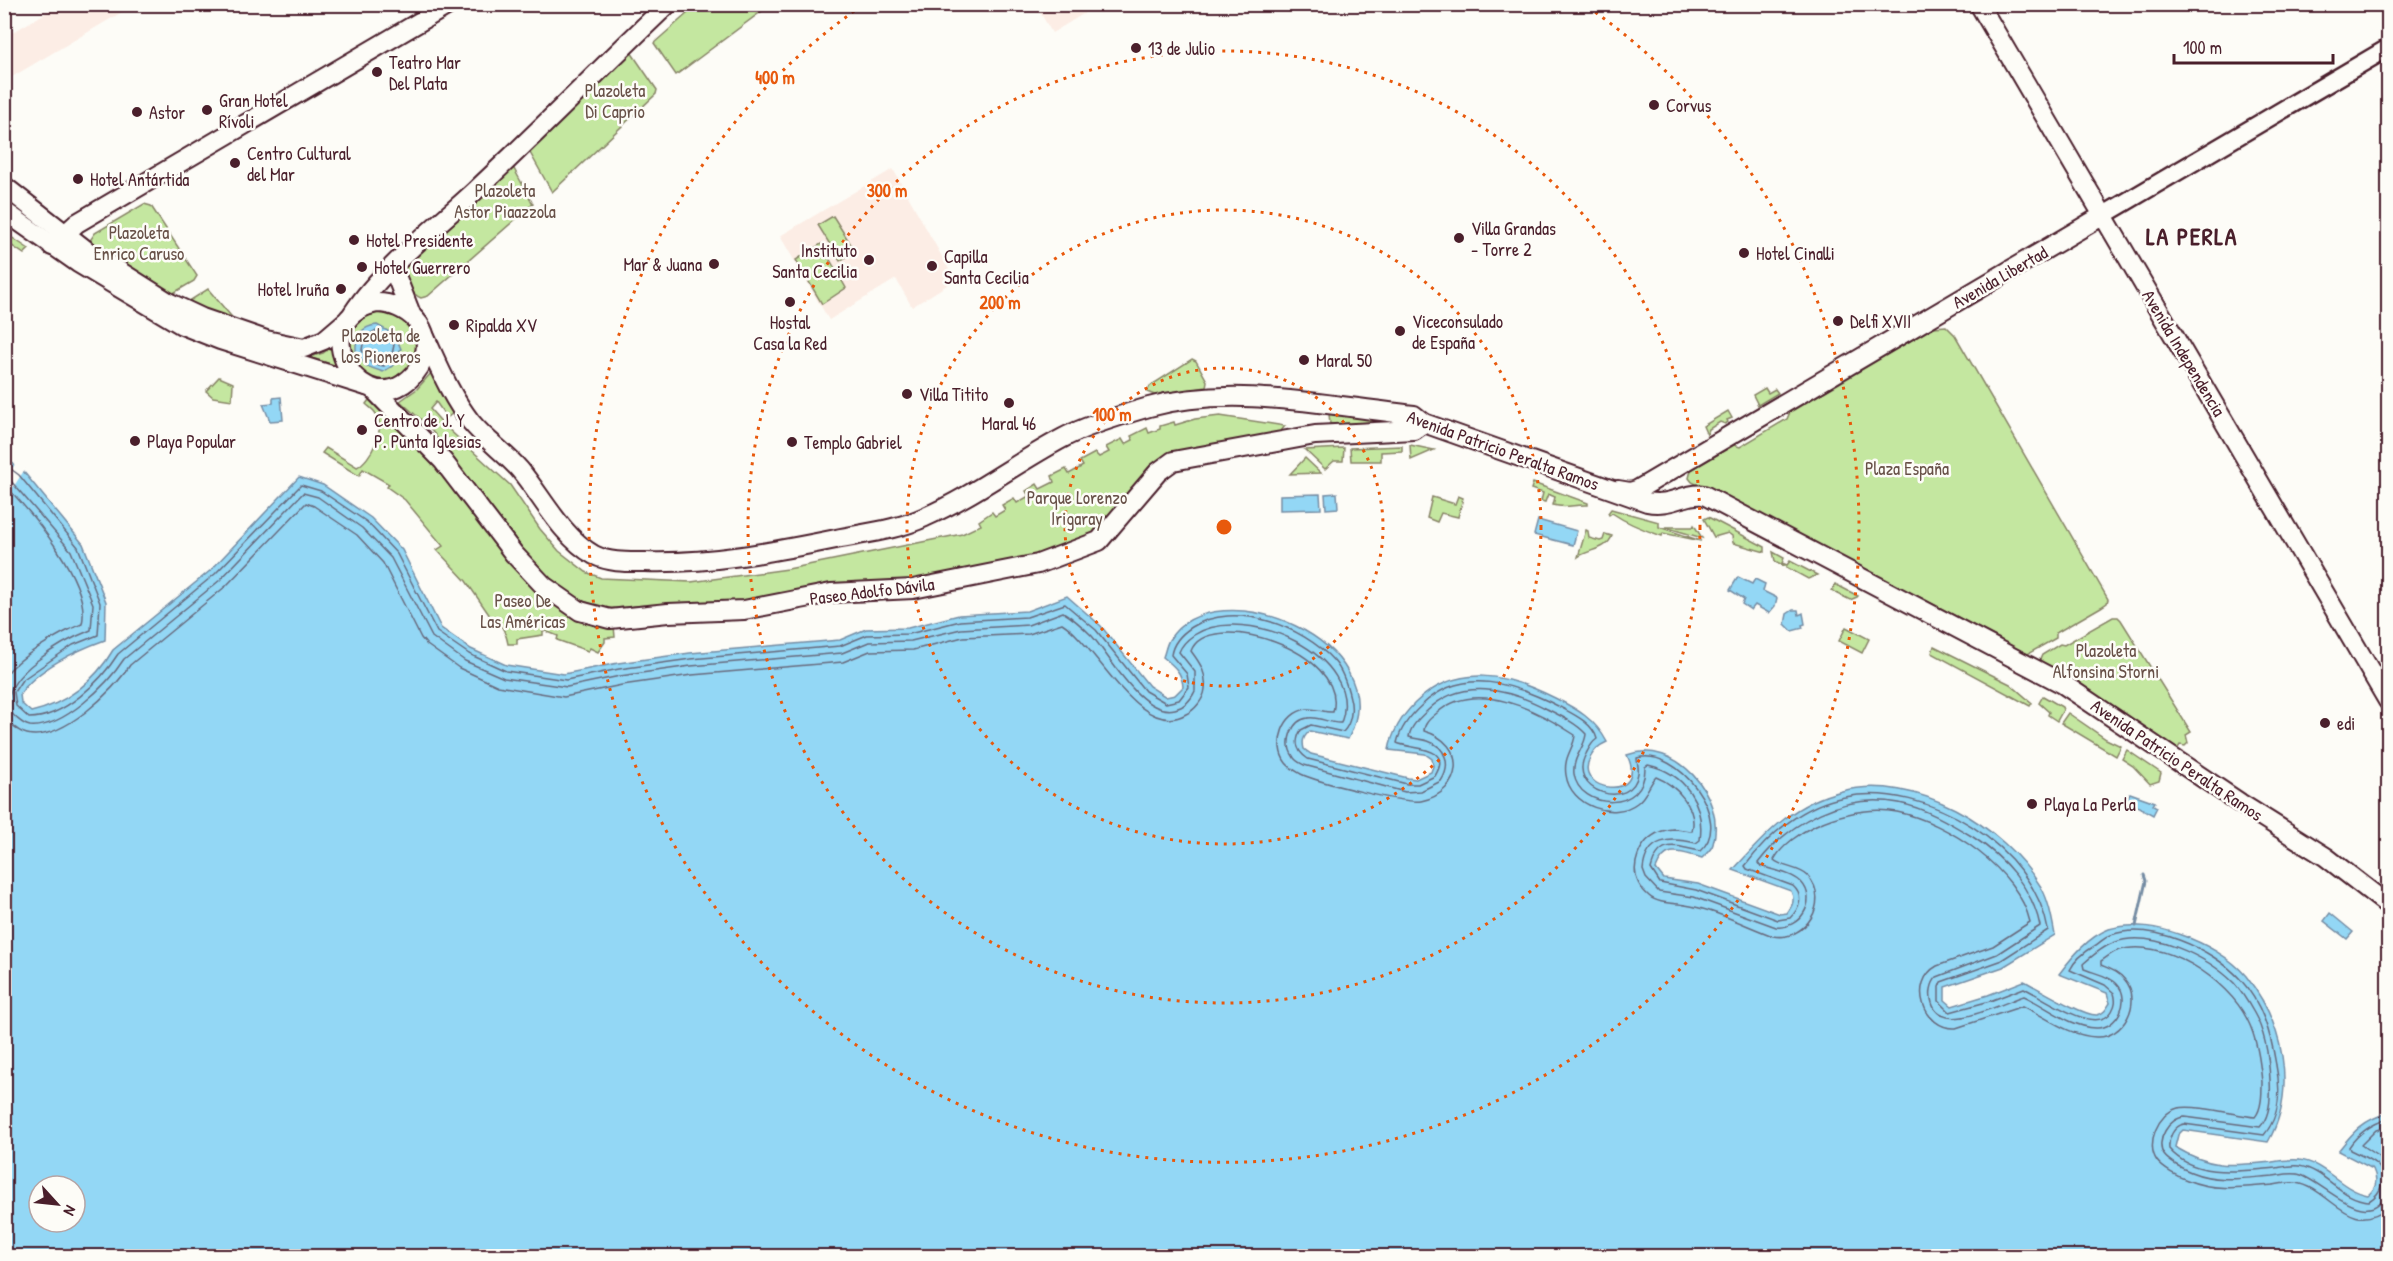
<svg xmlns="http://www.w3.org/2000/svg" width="2393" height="1261" viewBox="0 0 2393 1261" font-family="'Patrick Hand',sans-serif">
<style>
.built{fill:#fcede5}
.green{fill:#c4e7a0;stroke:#878366;stroke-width:1.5}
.water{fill:#93d7f5;stroke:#768da4;stroke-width:1.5;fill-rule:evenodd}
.pier{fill:#fdfcf7}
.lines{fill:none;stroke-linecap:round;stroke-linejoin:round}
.shore{stroke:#67697c;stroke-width:1.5}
.stream{stroke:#768da4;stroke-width:3}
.secondary-casing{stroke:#4a1f2b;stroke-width:21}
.primary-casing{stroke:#4a1f2b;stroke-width:22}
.secondary{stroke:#fdfcf7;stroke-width:16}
.primary{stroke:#fdfcf7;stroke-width:18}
.ring{fill:none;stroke:#e8590c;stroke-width:3;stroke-dasharray:3 6}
.poi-dot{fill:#4a1f2b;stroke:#fdfcf7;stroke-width:2}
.labels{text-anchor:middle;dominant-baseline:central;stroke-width:5;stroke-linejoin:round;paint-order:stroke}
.poi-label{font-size:18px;fill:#4a1f2b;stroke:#fdfcf7;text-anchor:start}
.park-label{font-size:18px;fill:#685148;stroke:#fdfcf7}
.street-label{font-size:18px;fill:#4a1f2b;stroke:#fdfcf7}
.district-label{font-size:24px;font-weight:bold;letter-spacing:1.5px;fill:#4a1f2b;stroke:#fdfcf7}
.centre{fill:#e8590c;stroke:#fdfcf7;stroke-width:3}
.ring-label{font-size:18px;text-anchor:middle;font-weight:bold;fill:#e8590c;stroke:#fdfcf7;stroke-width:5;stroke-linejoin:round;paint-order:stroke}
</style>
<rect width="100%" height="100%" fill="#fdfcf7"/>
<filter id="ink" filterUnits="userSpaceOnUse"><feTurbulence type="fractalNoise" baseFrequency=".0167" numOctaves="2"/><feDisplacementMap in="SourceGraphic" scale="12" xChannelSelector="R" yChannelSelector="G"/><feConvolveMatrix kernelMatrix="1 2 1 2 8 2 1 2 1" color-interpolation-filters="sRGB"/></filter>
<g filter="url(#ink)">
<!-- built -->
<g class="built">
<polygon points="59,5 134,5 5,81 5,37"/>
<polygon points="1036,5 1098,5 1052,33"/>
<polygon points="893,169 955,280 912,307 896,279 829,320 780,236"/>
</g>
<!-- green -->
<g class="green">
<polygon points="697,5 770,5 676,75 654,43"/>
<polygon points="631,52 657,90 656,94 552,192 529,151"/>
<path d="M513,167L533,204L428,296L421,298C411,294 403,279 402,268Z"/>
<polygon points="144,204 151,206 197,276 194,281 170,295 89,242 95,233"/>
<polygon points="833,216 855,251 840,261 818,225"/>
<polygon points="5,233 29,249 24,254 5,241"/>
<polygon points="821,244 846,288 822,304 796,260"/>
<polygon points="208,289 236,322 186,303"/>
<path d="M373,310C380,311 390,311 396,314C433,336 413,388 377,381C368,379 358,368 350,362L349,328Z"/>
<polygon points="1946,326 1955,335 2108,599 2107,603 2101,607 2056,633 2056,638 2026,655 2002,644 2000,639 1914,594 1909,595 1867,573 1866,569 1745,506 1742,507 1692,482 1689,478 1691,470 1734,445 1740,447 1787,419 1790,412 1934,327"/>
<polygon points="334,345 340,367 309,357 323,353"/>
<polygon points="1192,359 1196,361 1207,381 1206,387 1157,396 1147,392 1150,386"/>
<polygon points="432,372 455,411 447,418 436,402 430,409 446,427 510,485 540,529 559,551 586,572 601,578 691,582 788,569 962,534 981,525 979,521 992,512 995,516 1005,510 1002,505 1014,498 1017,503 1029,496 1026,491 1037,484 1040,489 1054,482 1052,476 1066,469 1069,474 1083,466 1080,461 1095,453 1099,457 1109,452 1106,447 1122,439 1125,444 1133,440 1131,436 1147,428 1149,433 1160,429 1160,426 1174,422 1175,425 1195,419 1220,416 1285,426 1280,432 1178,451 1099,533 1042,556 914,582 758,602 713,605 646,605 605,609 578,599 556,585 537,567 428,426 400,401 417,389"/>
<polygon points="219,377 233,383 232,400 213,397 206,391"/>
<polygon points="1765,388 1768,393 1775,389 1778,393 1758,405 1753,395"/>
<path d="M369,400L442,472L505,553L614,626L615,637L605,638V642L598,652L590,648L588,651L557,640L558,636L543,630V635L517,639V644H508C506,632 501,622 490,616L466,581L437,550L443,546L405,500L387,487L389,484L363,469L359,476L322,453L326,448L357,467C371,460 386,429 376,414C374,410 369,407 366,404Z"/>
<polygon points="1728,411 1732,418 1727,420 1728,422 1725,424 1720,422 1709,429 1707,435 1703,426"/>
<polygon points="1329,414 1414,422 1330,424"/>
<polygon points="1410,445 1434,450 1411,460"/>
<polygon points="1402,446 1402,451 1381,452 1381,461 1351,461 1350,448"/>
<polygon points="1344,448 1343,461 1334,461 1325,469 1305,450"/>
<polygon points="1305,458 1321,473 1290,474"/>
<path d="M1533,483L1588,503V505C1574,504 1567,509 1553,505L1555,497L1548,494L1545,502L1541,501L1543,493L1531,489Z"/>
<polygon points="1458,496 1463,498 1458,517 1441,513 1437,522 1427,518 1432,497 1455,504"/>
<path d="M1611,509L1659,522V527L1701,541L1663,533L1662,536C1644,530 1628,524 1612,513L1609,515L1608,513Z"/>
<polygon points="1708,517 1765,547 1765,552 1733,543 1732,536 1728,533 1714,537 1704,519"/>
<polygon points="1694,525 1702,538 1665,527 1693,527"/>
<path d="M1586,530L1588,531L1589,538L1600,541L1603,540L1605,534L1612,536C1607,550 1589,549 1578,557Z"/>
<polygon points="1773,552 1784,558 1782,563 1787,565 1790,561 1817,575 1808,579 1775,561"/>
<polygon points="1835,584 1858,596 1857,597 1850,600 1832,591"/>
<polygon points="2113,617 2118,617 2121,620 2191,732 2186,735 2188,743 2185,746 2180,745 2176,751 2084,687 2039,662 2042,655 2060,644 2064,645"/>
<polygon points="1846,627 1869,639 1862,653 1839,641"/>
<polygon points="1934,646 2010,684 2032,703 2030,706 1932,653"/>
<polygon points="2043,696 2062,707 2063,710 2057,721 2048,715 2049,712 2039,703"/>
<polygon points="2068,713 2106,739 2121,746 2116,756 2061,723"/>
<polygon points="2127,750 2161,773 2159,781 2150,784 2133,766 2122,759"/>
</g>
<!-- water -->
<g class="water">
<path d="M377,325L395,335L401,349L399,350L394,365L383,372L366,366L356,351C355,336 362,326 377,325Z"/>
<polygon points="281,397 283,420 270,421 263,404 273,403 273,398"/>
<path d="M4,457L23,471L83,544L106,602L105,640C77,650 37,669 20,694L21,703L31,712C66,704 95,681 113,650L211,570L299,477L323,485L371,518L402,550L441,628L471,649L506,665L564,674L618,663L690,653L840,640L866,629L908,628L959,615L1027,611L1067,596L1101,626L1149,686L1166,697L1175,695L1183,687C1182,672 1174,666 1163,657C1165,652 1166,645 1169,640C1215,566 1400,643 1348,739L1310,731C1303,737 1302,741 1304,749L1311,754L1408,778L1416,779L1431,772L1433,766L1432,759L1425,754L1389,750C1392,733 1402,716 1415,703C1458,662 1507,674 1555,698C1577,709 1595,719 1607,742C1598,746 1595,749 1590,758C1572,792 1650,803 1627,755C1675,737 1727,797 1713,844C1712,849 1706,854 1702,858C1681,853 1666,843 1656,869L1664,879L1698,884L1780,914L1787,913C1793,905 1795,900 1791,891L1733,870C1766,834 1792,803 1842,791C1916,773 2003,825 2041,887C2049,901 2052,919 2055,935L2003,967L1945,987V1000L1952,1006L1988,995L2024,981C2038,988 2083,1016 2097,1015C2104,1014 2107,1008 2110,1003L2107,993L2059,974C2072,957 2088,937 2109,929C2132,922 2160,927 2181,935C2204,943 2230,957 2246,976C2283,1023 2298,1089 2268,1142L2183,1130L2178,1135L2175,1147C2212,1169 2230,1166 2272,1162C2280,1161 2290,1159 2299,1160C2325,1162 2342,1191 2368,1195C2377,1188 2378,1180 2373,1169L2338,1151C2354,1131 2363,1120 2388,1113V1256H5ZM39,1186H75V1222H39Z"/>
<polygon points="1337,493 1338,508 1326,509 1325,494"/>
<polygon points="1320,494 1321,509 1280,510 1280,495"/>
<polygon points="1538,520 1577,531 1573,545 1534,535"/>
<polygon points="1738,577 1752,584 1755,579 1765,584 1763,591 1777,598 1775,606 1769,613 1755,605 1751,610 1742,604 1744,599 1730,590"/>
<polygon points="1793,610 1798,610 1799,615 1803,613 1805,624 1802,625 1803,628 1792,631 1785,624 1787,614"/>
<polygon points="2130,793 2155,802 2153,805 2157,807 2153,815 2126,800"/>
<polygon points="2330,913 2353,932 2347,939 2324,921"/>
</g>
<!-- pier -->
<polygon class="pier" points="17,461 25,469 5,500 5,480"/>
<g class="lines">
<!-- shore -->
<g class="shore">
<polygon points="375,331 387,336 394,345 391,359 384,366 371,363 362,350 364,338"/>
<path d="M4,464L19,475L78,547L100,603L98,635L73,645L22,680L14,692L16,706L29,718C64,718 101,681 118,654L215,574L301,485L321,491L367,522L397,554L437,632L469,654L506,671L566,680L619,669L691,659L840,646L867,635L909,634L960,621L1027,617L1065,604L1096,630L1145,691L1166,703L1179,700L1189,687L1187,674L1171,655C1173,642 1181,634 1192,627C1234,600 1303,626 1334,661C1343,671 1347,685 1350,698C1353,709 1351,724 1343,732L1311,725L1301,730C1294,742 1296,751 1308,759L1407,784H1418L1435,776C1454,745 1412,750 1397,743C1400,729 1411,715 1422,705C1463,665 1515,684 1560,707C1573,714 1593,723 1597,739C1591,743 1589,748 1586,754C1565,792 1633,812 1638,773C1639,768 1637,762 1637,758C1677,746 1735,821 1700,851C1675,846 1659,838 1651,869L1660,883L1696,890L1778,920L1790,918C1800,908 1804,896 1793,886L1747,869L1745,866C1769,834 1804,804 1845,797C1927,781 2034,847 2048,930L2000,961L1941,982L1939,987V1001L1950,1012L1990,1001L2024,988C2043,997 2097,1037 2112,1011C2116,1004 2116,1000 2114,993L2105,985L2070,970C2075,959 2086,951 2096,945C2100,942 2106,937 2111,935C2151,921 2213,949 2240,979C2262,1003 2271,1034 2276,1065C2281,1089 2280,1116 2264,1135L2184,1124C2173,1126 2168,1139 2169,1149C2195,1179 2241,1171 2276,1168C2283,1167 2292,1165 2299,1166C2326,1170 2341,1200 2369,1201C2381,1194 2389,1175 2376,1164C2369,1158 2358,1154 2350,1150L2349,1147C2359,1132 2371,1124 2388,1119"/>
<path d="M4,473L71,551L93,604L91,630C66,640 0,675 9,709C12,715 23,725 30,726C63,729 108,684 124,659L220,580L303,493L318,497L362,528L391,558L432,637L465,661L504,678L567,687L620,676L691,666L842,653L869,642L911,641L961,629L1028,625L1063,612C1073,618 1084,628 1092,636C1111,658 1142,717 1175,709C1184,707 1191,700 1195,691V672L1179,652C1182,644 1188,639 1194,635C1245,602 1366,656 1341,723C1330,724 1319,716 1308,718C1291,720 1284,743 1293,756C1295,761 1300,763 1304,765L1405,792L1421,791L1441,781C1451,766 1447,747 1428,741C1422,739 1415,739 1409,737C1410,727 1419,718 1427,711C1461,677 1509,689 1547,709C1561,716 1576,723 1586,734C1585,748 1572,757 1574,774C1579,810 1646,814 1645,767L1648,765C1685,773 1705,804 1700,840L1696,843C1671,837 1646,837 1643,870L1646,878L1659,892L1694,897L1776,927C1799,930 1819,901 1801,882C1792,873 1772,870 1760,866L1758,863C1791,820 1844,793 1899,803C1925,808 1950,823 1973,837C2004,857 2033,889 2040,926L1997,954L1937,977C1931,983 1929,994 1932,1003C1942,1037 2003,1002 2024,996C2046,1006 2070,1027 2096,1028C2117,1029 2132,1000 2117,984C2110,976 2094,973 2084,969L2083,964C2092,956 2102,947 2113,943C2150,928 2208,957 2234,983C2241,991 2249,1004 2254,1013C2265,1032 2269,1058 2270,1080C2271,1095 2271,1115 2260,1127L2185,1117C2170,1117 2154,1141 2164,1155C2169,1162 2183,1169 2191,1172C2218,1183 2245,1178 2273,1176C2281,1175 2293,1172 2301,1175C2326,1184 2371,1236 2388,1189"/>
<path d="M4,484C32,513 92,583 82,624C60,633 18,657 4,677"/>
<path d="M4,718C11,724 17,732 27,734C61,742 114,691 130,665L226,586L306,503L314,506L357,535L383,563L421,638L427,645L459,668L498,686L564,697L622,685L692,675L843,662L870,651L913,650L963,637L1029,634L1062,623C1097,645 1140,741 1186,714C1195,710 1204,699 1205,689C1207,673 1200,663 1191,651C1207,607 1349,650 1333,712C1325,713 1316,708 1307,709C1283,712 1272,745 1286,763C1290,768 1296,771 1301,774C1317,782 1405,804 1421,801C1464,792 1468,743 1424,731C1424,723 1431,718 1437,713C1476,678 1539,711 1575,735C1574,749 1563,756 1566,775C1570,806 1614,821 1637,803C1647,796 1649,784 1656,777C1676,785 1698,808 1692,831C1686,831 1680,829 1673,829C1657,830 1644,839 1638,855C1632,871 1636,885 1649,896C1658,904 1674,903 1685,905C1713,909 1746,926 1773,936C1805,942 1831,902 1808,876C1799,867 1783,868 1774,860C1782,845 1801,832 1816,825C1841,814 1869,807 1897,812C1948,822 2018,870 2030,922L1993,946L1937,966C1908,982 1923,1030 1956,1028L2023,1006C2046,1017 2069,1036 2096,1037C2124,1039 2143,1001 2125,980C2119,972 2110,969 2101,965V961C2106,958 2111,953 2117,951C2162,935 2228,980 2247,1019C2257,1038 2260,1062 2262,1082C2262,1093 2262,1109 2255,1117C2236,1115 2195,1104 2178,1108C2158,1113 2145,1144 2157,1161C2163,1169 2178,1177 2187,1180C2216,1192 2244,1187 2273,1185C2280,1184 2289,1182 2296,1183C2330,1187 2349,1239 2388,1207"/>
<polyline points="2388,1127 2376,1130 2361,1145 2382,1159 2388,1170"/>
</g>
<!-- stream -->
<polyline class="stream" points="2136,926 2146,881 2144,875"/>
<defs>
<polyline id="secondary" points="2102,216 2388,48"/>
<g id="primary">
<polyline points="1979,4 2388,701"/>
<polyline points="4,186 86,250 170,303 202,318 266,340 304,348 324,340 345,322"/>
<polyline points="4,211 78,263 182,325 220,340 366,386"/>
<polyline points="52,246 77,223 450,4"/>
<polyline points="393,268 411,314"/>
<path d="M377,303C406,303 435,328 423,360C419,370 412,378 403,384C354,415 305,318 377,303Z"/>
<path d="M353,313C381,270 437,226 475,191C540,130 603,66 668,4"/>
<path d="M425,337C438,365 451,397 471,422C486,440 505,453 520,470C543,498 562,537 594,555C610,563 628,562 645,562C710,564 772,552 836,539C866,533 897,530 925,517C973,496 1016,463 1063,438C1083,427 1125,414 1149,407C1234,384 1328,406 1414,415L1424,423L1647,502C1671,507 1685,492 1704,495L2063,684L2240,803L2326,857L2388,905"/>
<polyline points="374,390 443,461 514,554 544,586 580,611 610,619 668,613 744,610 831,593 913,589 1038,564 1099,541 1158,472 1173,461 1315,435 1414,430 1424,423"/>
<polyline points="1618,490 1630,492 1637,490 2102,216"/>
</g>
</defs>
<!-- secondary casing -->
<use href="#secondary" class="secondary-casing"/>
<!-- primary casing -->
<use href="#primary" class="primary-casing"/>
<!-- secondary -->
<use href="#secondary" class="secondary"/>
<!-- primary -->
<use href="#primary" class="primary"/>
</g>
</g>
<!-- distance rings -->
<g class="ring">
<circle cx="1224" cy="527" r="159"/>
<circle cx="1224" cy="527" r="317"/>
<circle cx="1224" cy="527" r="476"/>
<path d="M1588 7A635 635 0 1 1 860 7"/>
</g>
<!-- markers -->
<g class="poi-dot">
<circle cx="1136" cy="48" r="6"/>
<circle cx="377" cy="72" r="6"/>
<circle cx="1654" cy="105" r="6"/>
<circle cx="207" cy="110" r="6"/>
<circle cx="137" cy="112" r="6"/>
<circle cx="235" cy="163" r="6"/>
<circle cx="78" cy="179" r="6"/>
<circle cx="1459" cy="238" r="6"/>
<circle cx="354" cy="240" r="6"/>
<circle cx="1744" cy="253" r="6"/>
<circle cx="869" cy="260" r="6"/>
<circle cx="714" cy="264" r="6"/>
<circle cx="932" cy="266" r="6"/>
<circle cx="362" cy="267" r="6"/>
<circle cx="341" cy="289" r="6"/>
<circle cx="790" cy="302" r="6"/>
<circle cx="1838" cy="321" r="6"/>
<circle cx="454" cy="325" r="6"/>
<circle cx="1400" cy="331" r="6"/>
<circle cx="1304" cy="360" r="6"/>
<circle cx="907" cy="394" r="6"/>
<circle cx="1009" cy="403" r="6"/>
<circle cx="362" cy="430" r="6"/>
<circle cx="135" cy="441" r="6"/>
<circle cx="792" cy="442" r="6"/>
<circle cx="2325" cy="723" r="6"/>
<circle cx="2032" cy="804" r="6"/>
</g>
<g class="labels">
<!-- poi labels -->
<g class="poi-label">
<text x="1148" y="48">13 de Julio</text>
<text x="389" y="62">Teatro Mar<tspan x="389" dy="21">Del Plata</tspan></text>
<text x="219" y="100">Gran Hotel<tspan x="219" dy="21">Rívoli</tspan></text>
<text x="1666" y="105">Corvus</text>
<text x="149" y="112">Astor</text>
<text x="247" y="153">Centro Cultural<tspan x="247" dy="21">del Mar</tspan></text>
<text x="90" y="179">Hotel Antártida</text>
<text x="1471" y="228">Villa Grandas<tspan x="1471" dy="21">- Torre 2</tspan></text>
<text x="366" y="240">Hotel Presidente</text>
<text x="857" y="250" text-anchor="end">Instituto<tspan x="857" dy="21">Santa Cecilia</tspan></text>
<text x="1756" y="253">Hotel Cinalli</text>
<text x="944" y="256">Capilla<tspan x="944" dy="21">Santa Cecilia</tspan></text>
<text x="702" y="264" text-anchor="end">Mar &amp; Juana</text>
<text x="374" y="267">Hotel Guerrero</text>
<text x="329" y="289" text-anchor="end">Hotel Iruña</text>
<text x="1412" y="321">Viceconsulado<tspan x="1412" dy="21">de España</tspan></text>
<text x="1850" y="321">Delfi XVII</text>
<text x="790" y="322" text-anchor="middle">Hostal<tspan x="790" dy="21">Casa la Red</tspan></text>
<text x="466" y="325">Ripalda XV</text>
<text x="1316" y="360">Maral 50</text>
<text x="919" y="394">Villa Titito</text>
<text x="374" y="420">Centro de J. Y<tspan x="374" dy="21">P. Punta Iglesias</tspan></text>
<text x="1009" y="423" text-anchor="middle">Maral 46</text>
<text x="147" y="441">Playa Popular</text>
<text x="804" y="442">Templo Gabriel</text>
<text x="2337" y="723">edi</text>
<text x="2044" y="804">Playa La Perla</text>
</g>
<!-- park labels -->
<g class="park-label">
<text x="615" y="90">Plazoleta<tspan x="615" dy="21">Di Caprio</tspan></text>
<text x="505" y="190">Plazoleta<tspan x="505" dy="21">Astor Piaazzola</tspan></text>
<text x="139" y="232">Plazoleta<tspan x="139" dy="21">Enrico Caruso</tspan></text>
<text x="381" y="335">Plazoleta de<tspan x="381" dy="21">los Pioneros</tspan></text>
<text x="1907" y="468">Plaza España</text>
<text x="1077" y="497">Parque Lorenzo<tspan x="1077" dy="21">Irigaray</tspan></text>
<text x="523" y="600">Paseo De<tspan x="523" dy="21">Las Américas</tspan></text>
<text x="2106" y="650">Plazoleta<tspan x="2106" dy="21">Alfonsina Storni</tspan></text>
</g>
<!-- street labels -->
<g class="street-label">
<text transform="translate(2000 277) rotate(-30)">Avenida Libertad</text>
<text transform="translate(2184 353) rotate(59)">Avenida Independencia</text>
<text transform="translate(1503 450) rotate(20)">Avenida Patricio Peralta Ramos</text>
<text transform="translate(872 591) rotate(-7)">Paseo Adolfo Dávila</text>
<text transform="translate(2177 760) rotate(34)">Avenida Patricio Peralta Ramos</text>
</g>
<!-- district labels -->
<g class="district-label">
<text x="2192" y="236">LA PERLA</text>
</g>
</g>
<circle cx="1224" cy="527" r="9" class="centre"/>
<g class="ring-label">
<text x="775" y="84">400 m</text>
<text x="887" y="197">300 m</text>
<text x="1000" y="309">200 m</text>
<text x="1112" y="421">100 m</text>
</g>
<!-- margin -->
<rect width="2393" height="1261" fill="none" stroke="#fdfcf7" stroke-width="24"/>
<rect x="12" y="12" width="2369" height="1237" fill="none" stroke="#4a1f2b" stroke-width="2" filter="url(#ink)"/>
<!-- north arrow -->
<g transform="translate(57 1204) rotate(117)"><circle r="28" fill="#fdfcf7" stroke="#b5a4a5" stroke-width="1.5"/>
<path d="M0-4.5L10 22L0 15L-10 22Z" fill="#4a1f2b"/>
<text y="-9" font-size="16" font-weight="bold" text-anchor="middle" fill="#4a1f2b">N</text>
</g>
<!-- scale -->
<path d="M2174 54v9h159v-9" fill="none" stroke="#4a1f2b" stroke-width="3"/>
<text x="2183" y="54" font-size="18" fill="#4a1f2b" stroke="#fdfcf7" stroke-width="4.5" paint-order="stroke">100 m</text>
</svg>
